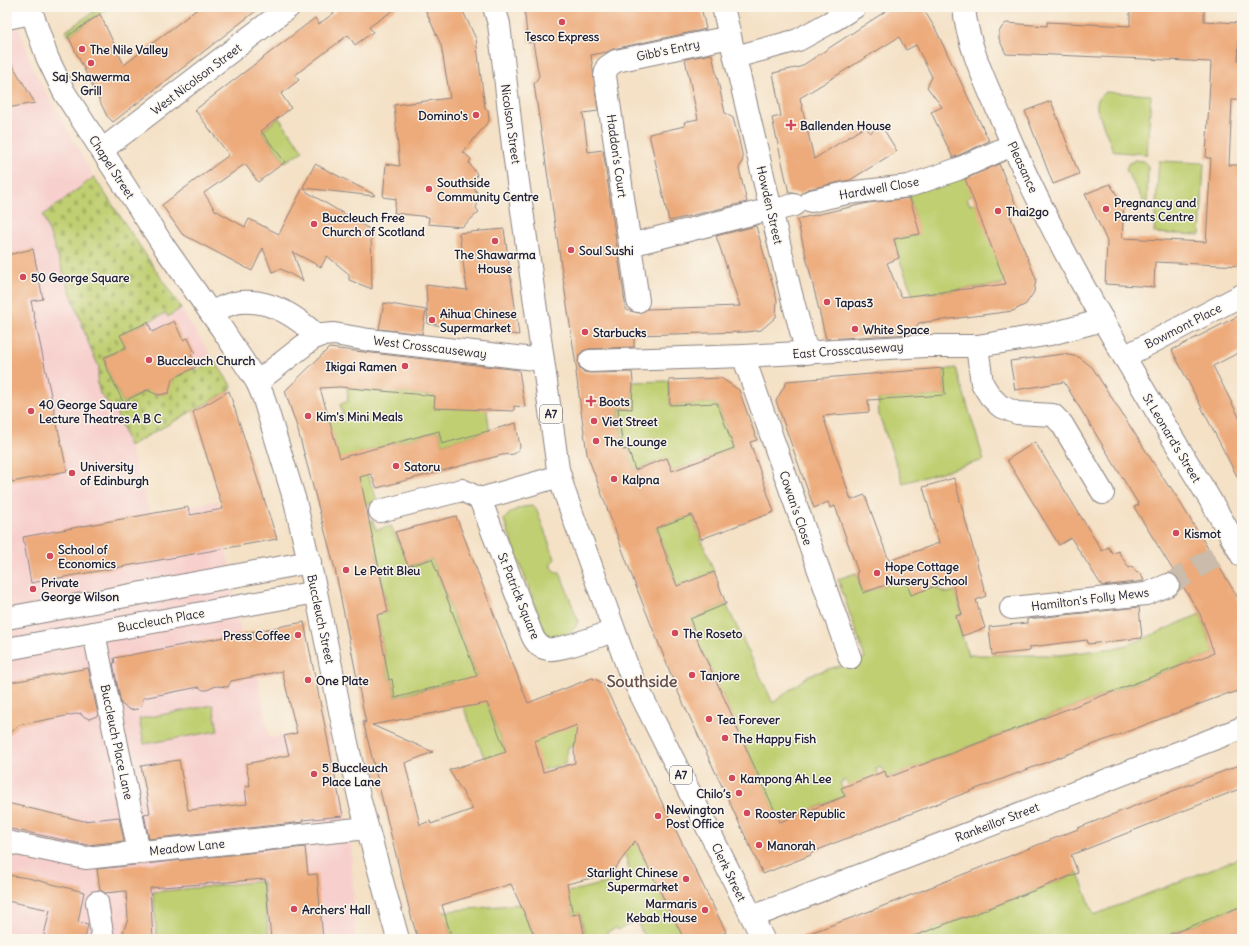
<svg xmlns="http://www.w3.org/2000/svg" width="1249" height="946" viewBox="0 0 1249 946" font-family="Delius,sans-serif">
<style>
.built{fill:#f7d0cd}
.grass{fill:url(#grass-dots);stroke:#707856}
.cemetery{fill:url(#cemetery-stones);stroke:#707856}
.green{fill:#bfcf71;stroke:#707856}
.building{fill:#edab7b;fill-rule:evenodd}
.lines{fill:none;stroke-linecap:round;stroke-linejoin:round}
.street-tunnel{stroke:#cabbaa;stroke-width:22;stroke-dasharray:22 11;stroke-linecap:butt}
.street-casing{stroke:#8b8280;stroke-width:24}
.secondary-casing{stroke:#8b8280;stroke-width:24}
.primary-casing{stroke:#8b8280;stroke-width:24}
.street{stroke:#fff;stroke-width:22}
.secondary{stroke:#fff;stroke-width:22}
.primary{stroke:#fff;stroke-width:22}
.poi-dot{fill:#d1495b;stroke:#fbf7ec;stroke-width:1.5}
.labels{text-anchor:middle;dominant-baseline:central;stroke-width:3;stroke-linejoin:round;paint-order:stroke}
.shield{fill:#fbf7ec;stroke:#636270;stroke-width:1}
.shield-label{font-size:11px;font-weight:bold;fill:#22223b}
.poi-label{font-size:12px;font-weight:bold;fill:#22223b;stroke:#fbf7ec;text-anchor:start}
.street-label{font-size:12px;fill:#22223b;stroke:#fbf7ec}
.district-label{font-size:16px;font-weight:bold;fill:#695251;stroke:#fbf7ec}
</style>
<defs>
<pattern id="grass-dots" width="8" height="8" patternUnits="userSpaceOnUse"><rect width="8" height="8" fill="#bfcf71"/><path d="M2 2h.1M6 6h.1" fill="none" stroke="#a4b163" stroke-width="1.8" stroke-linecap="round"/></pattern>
<pattern id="cemetery-stones" width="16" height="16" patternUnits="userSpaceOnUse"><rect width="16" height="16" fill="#bfcf71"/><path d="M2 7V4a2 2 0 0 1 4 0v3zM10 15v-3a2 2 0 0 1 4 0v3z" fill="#a4b163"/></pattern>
</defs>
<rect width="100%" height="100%" fill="#fbf7ec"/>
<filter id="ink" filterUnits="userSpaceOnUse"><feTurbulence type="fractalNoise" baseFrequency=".025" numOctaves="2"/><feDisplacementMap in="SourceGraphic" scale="8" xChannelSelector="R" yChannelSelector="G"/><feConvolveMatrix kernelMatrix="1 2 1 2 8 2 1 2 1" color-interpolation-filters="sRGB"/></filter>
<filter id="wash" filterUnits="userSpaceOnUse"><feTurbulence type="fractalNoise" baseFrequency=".012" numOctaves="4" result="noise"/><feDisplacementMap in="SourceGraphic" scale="16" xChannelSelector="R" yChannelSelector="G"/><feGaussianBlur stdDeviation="0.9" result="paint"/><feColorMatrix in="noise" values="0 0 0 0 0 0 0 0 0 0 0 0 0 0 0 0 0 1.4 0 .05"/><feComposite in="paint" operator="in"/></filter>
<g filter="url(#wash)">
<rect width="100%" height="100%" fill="#f4e1c6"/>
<!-- built -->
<polygon class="built" points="7,7 12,7 33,69 94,177 232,387 129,446 150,513 218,501 241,635 292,670 258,677 269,738 327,727 351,845 355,939 7,939"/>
<!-- grass -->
<polygon class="grass" points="100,7 109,7 68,36 66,31"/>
<!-- cemetery -->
<polygon class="cemetery" points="94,177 181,308 168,317 166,313 121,335 126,347 104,358 106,363 105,364 123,402 150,389 156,395 164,394 168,392 169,380 193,368 195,371 215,361 232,387 229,391 129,446 115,409 110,405 100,394 97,381 99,367 91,350 43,215"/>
<!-- green -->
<g class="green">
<path d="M1106,92L1151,95L1147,154L1118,152L1113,150L1097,109C1096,101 1099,96 1106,92Z"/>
<polygon points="279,118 303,151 285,162 262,131"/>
<polygon points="1135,160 1143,161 1148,166 1147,208 1126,170 1128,164"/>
<polygon points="1159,161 1204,163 1200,235 1154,233"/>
<polygon points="968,170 971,178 973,195 967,198 970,205 980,201 1005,280 1002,284 924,294 927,322 923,323 899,258 894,239 919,234 909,194"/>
<polygon points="956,368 984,460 903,483 879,415 878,399 945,395 943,370"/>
<polygon points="669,381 670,405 714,403 718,406 734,448 672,471 666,458 635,470 628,449 623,450 619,414 619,408 632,409 633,382"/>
<polygon points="347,387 435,396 486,403 490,434 485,432 442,444 439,431 359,453 376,497 374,502 359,507 349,491 328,419 343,414 340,404 348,401"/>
<path d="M531,506L536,508L555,559L551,563V568L556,572H560L578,621C574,635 559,639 546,635L504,520C511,510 519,507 531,506Z"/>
<polygon points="692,515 714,572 674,587 673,583 676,582 656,528"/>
<polygon points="373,520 376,530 391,526 409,566 432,559 506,752 579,720 588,738 568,748 565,764 534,772 496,786 453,682 395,697 392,679 389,680 377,615 388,612 377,556 361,523"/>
<polygon points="856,573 863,593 905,578 934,587 946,593 955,591 962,614 956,616 968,655 1060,655 1114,648 1131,644 1145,638 1200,614 1214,653 887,778 882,767 876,769 880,780 851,791 846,780 840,783 845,796 795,816 781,825 735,724 736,724 699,644 691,622 686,620 726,604 773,703 809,675 865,658 838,579"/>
<polygon points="213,705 218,731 144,744 139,719"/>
<polygon points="627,824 684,939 645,939 637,921 618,930 616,928 607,932 608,935 600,939 588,939 584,931 580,913 573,915 568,892 631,877 618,828"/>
<polygon points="1242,857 1242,906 1158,939 907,939 964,917 965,918 1078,873 1094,915"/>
<polygon points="263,881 269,939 157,939 153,892"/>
<polygon points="520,904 536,939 452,939 447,922 438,912"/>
</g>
<g id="blocks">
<!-- building -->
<g class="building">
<polygon points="200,7 261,7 113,122 107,116 68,36 100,14 124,65"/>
<polygon points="342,7 398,7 369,27 373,32 355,45 348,35 295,75 299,80 281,94 291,108 261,131 285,162 258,182 245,164 204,193 215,210 222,214 245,227 249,219 279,234 315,164 375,195 374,196 304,188 307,192 371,230 372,289 349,280 349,274 327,256 321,267 293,252 303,281 281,269 272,272 263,248 252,271 182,234 162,205 229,155 195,110 315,18 319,24"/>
<polygon points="424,7 461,7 476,39 485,108 488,110 489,121 463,152 471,159 469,163 477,174 473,187 480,196 476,208 479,212 462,227 428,224 429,217 394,213 396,199 383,197 386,164 400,166 394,105 450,98 441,45"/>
<polygon points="524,7 701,7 706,29 613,49 607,52 591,55 598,111 583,113 588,152 603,150 626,310 639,313 647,309 740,306 716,236 756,226 777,300 776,317 761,330 746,332 634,335 634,347 589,349 583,351 579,355 578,362 580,368 584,372 590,373 632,372 633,382 632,409 618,408 623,450 628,449 635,470 667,458 672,471 734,448 717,403 670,405 669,380 721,378 739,390 757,440 750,442 774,512 701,539 692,515 656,528 677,586 714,572 726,604 690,619 699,644 736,724 735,724 780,822 845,796 841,788 885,771 887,778 1214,653 1200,614 1134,507 1139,505 1064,382 1015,390 1010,361 1063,354 1079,357 1092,367 1169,487 1170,486 1237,596 1242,611 1242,690 1229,694 1229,693 902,817 832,844 811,853 811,855 763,874 678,692 635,584 587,454 578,388 576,372 577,372 534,84 539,76 533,42 528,43"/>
<polygon points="892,7 922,7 935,28 989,141 953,158 931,112 942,107 927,87 932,77 916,45 906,50 899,37 800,98 814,159 866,126 870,133 881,125 897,151 850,180 808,189 803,192 801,195 797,193 789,193 772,118 781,116 773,73 800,67"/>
<polygon points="1130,7 1204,10 1204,21 1240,23 1238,61 1242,61 1240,100 1232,100 1229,165 1242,165 1242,266 1155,262 1154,287 1105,284 1107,241 1085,194 1110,184 1124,206 1122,238 1206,242 1211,158 1206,158 1211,62 1032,54 1031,55 1006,54 999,39 999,32 1002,27 1006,23 1047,26 1047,22 1130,26"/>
<polygon points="712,54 725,113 733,118 739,140 743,159 739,169 747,202 669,221 649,134 685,126 684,122 698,119 685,59"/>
<polygon points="7,56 35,103 7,108"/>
<polygon points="1051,101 1079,174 1053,184 1025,111"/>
<polygon points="999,164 1019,212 1010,215 1036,279 1034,292 1026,304 1013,311 919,323 910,334 826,339 797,219 868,203 910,198 920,234 894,239 899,258 887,263 901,297 1006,284 965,179"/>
<polygon points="504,229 519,335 428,324 426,285 467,290 459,233"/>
<polygon points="33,249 43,299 31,301 67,471 12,482 10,473 7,473 7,255"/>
<polygon points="384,303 426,310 422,334 379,329"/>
<polygon points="1242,314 1242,351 1213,366 1242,423 1242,486 1172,350"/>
<polygon points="174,321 183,340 188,338 195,353 191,354 196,367 172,379 169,393 158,395 147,390 123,402 105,364 106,363 104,358 126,347 120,335 148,322 152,332"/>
<path d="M329,348L519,370L525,407L514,406V411L434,408L435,396L340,387L320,388L340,458L439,431L442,444L516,423L520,447L518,451L514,454L502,455L377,488L371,474L360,477L388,612L377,615L389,680L392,679L395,698L477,676L432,559L408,566L395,532L456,516L528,703L592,678L599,681L604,685L726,932L711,939H684L635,841L612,873L567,884L573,915L580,913L585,939H536L511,884L442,905L452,939H418L411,916L363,721L366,723L335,569L297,427L285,391ZM487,703L506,752L449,770L473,809L431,824L430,821L420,825L405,763L433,752L372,725ZM577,725L574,750L575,763L543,772L535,741Z"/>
<polygon points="943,368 945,395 868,400 869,412 823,416 851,500 865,495 889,561 939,543 923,487 954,478 986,596 976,600 985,628 962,636 956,616 962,614 952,583 950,584 949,581 911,595 905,578 863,593 856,573 858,572 835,506 830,508 828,502 814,508 776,401 787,381"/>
<polygon points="229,391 277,539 31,583 23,537 188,507 190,515 223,509 193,412"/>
<polygon points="1035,442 1102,551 1108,547 1113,554 1118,551 1129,568 1132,566 1136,572 1141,574 1144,581 1102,586 1071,538 1059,545 1007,460"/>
<polygon points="1139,607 1142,638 1088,644 1087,640 1030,647 1030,651 992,655 989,627 1027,623 1027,619"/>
<polygon points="304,622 343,816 302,820 303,822 149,839 144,814 150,813 141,766 179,760 188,810 247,804 245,787 250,786 246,764 289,755 284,736 297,733 282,671 231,681 228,687 216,686 207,690 203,690 199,687 143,698 143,701 141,706 138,709 130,710 121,704 113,663 115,663 114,658"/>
<polygon points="88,668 98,715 97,716 89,719 81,715 81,713 19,725 7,736 7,683"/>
<polygon points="1242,764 1242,788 1071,855 1078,873 965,918 964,917 907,939 799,939 799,937 873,910 1078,829 1078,828"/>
<polygon points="7,803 84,821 119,817 124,841 87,845 7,828"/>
<polygon points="305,847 308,875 317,874 323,939 271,939 265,879 150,888 153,939 129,939 129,935 122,935 128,919 126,891 105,893 100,890 97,869"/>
<polygon points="7,875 28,878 84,892 78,922 88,924 85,939 43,939 50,910 7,901"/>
<polygon points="1242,906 1242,939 1161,939 1161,938"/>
</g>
</g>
</g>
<g filter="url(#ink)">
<use href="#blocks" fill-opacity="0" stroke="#8b8280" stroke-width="1"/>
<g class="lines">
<!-- street-tunnel -->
<polyline class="street-tunnel" points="1168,585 1236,544"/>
<defs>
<g id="street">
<polyline points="723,7 791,294 807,353"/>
<polyline points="7,18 32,13"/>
<polyline points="730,37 616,61 607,67 605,76 630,245 771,209"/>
<polyline points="735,57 798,40 829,23 855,7"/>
<polyline points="102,150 289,7"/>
<polyline points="811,201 847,193 909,186 958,169 1012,145"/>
<polyline points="771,211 794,205"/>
<polyline points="630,245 638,301"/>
<path d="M211,312C219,309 226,305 234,303C266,297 295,315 317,336"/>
<polyline points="977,346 982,383 990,396 1000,406 1017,413 1053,415 1062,424 1103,493"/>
<polyline points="744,356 746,364 850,658"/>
<polyline points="1124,357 1242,295"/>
<polyline points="590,361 744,356 925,346 977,346 1051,334 1103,320"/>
<polyline points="257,382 312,339 322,335 334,334 369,340 543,360"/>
<path d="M560,476L480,499L532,635C535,642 540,648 548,649C561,651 600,635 614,631"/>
<polyline points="380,511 462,490 480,499"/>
<polyline points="1011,608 1146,594 1168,585"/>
<polyline points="7,618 310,562"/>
<polyline points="94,633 139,852"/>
<polyline points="7,649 316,592"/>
<polyline points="7,842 86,858 367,828"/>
<polyline points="97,902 103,939"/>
<polyline points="752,917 1242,728"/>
</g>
<g id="secondary">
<polyline points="30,7 47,57 64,92 165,248 222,329 257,382 263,396 295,501 316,592 341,716 360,801 398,939"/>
<path d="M964,7C967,46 989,90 1005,127C1048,230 1106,327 1163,422C1189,466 1218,510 1242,556"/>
</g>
<polyline id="primary" points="494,7 499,24 513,146 543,360 558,469 564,491 629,671 763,939"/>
</defs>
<!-- street casing -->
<use href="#street" class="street-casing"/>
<!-- secondary casing -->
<use href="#secondary" class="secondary-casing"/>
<!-- primary casing -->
<use href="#primary" class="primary-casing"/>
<!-- street -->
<use href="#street" class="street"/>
<!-- secondary -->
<use href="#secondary" class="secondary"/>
<!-- primary -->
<use href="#primary" class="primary"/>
</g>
</g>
<!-- markers -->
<g class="poi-dot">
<circle cx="562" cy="22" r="4"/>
<circle cx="82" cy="49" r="4"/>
<circle cx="91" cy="63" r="4"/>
<circle cx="476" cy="115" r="4"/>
<path d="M789 119h4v4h4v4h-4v4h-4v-4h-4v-4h4z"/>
<circle cx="429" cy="189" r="4"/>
<circle cx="1106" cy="209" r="4"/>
<circle cx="998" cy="211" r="4"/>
<circle cx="314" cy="224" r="4"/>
<circle cx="495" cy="241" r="4"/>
<circle cx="571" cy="250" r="4"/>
<circle cx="23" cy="277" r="4"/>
<circle cx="827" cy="302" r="4"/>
<circle cx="432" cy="320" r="4"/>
<circle cx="855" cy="329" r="4"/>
<circle cx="585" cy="332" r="4"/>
<circle cx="149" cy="360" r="4"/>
<circle cx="405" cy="366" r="4"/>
<path d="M589 395h4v4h4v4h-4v4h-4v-4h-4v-4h4z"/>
<circle cx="31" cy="411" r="4"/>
<circle cx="308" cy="416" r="4"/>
<circle cx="594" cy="421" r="4"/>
<circle cx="596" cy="441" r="4"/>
<circle cx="396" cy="466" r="4"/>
<circle cx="72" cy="473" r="4"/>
<circle cx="614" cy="479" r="4"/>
<circle cx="1176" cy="533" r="4"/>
<circle cx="50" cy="556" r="4"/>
<circle cx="346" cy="570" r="4"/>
<circle cx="877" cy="573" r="4"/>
<circle cx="33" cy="589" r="4"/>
<circle cx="675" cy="633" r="4"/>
<circle cx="298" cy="635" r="4"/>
<circle cx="692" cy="675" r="4"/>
<circle cx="308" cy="680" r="4"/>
<circle cx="709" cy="719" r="4"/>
<circle cx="725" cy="738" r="4"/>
<circle cx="314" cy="774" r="4"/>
<circle cx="732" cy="778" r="4"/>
<circle cx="739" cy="793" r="4"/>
<circle cx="747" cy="813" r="4"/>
<circle cx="658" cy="816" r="4"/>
<circle cx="759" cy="845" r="4"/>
<circle cx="686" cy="879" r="4"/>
<circle cx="294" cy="909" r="4"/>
<circle cx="705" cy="910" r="4"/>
</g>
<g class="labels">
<!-- shield labels -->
<g class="shield">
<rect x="540" y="405" width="22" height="18" rx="3"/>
<rect x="670" y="766" width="22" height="18" rx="3"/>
</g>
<g class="shield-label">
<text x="551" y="414">A7</text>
<text x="681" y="775">A7</text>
</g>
<!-- poi labels -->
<g class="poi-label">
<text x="562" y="36" text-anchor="middle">Tesco Express</text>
<text x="90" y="49">The Nile Valley</text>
<text x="91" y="76" text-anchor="middle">Saj Shawerma<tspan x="91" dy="14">Grill</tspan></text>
<text x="468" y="115" text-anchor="end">Domino's</text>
<text x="800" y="125">Ballenden House</text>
<text x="437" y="182">Southside<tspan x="437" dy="14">Community Centre</tspan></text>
<text x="1114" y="202">Pregnancy and<tspan x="1114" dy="14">Parents Centre</tspan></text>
<text x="1006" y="211">Thai2go</text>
<text x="322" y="217">Buccleuch Free<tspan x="322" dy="14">Church of Scotland</tspan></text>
<text x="579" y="250">Soul Sushi</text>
<text x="495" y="254" text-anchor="middle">The Shawarma<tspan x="495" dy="14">House</tspan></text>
<text x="31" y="277">50 George Square</text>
<text x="835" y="302">Tapas3</text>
<text x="440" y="313">Aihua Chinese<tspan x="440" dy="14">Supermarket</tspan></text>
<text x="863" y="329">White Space</text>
<text x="593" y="332">Starbucks</text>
<text x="157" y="360">Buccleuch Church</text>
<text x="397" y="366" text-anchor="end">Ikigai Ramen</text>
<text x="599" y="401">Boots</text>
<text x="39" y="404">40 George Square<tspan x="39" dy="14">Lecture Theatres A B C</tspan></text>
<text x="316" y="416">Kim's Mini Meals</text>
<text x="602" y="421">Viet Street</text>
<text x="604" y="441">The Lounge</text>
<text x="80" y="466">University<tspan x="80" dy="14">of Edinburgh</tspan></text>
<text x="404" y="466">Satoru</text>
<text x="622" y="479">Kalpna</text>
<text x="1184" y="533">Kismot</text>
<text x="58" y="549">School of<tspan x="58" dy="14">Economics</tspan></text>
<text x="885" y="566">Hope Cottage<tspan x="885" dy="14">Nursery School</tspan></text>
<text x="354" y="570">Le Petit Bleu</text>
<text x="41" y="582">Private<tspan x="41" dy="14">George Wilson</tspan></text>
<text x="683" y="633">The Roseto</text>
<text x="290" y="635" text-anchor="end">Press Coffee</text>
<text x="700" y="675">Tanjore</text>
<text x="316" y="680">One Plate</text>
<text x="717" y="719">Tea Forever</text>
<text x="733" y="738">The Happy Fish</text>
<text x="322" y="767">5 Buccleuch<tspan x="322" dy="14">Place Lane</tspan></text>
<text x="740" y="778">Kampong Ah Lee</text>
<text x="731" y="793" text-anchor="end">Chilo’s</text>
<text x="666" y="809">Newington<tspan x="666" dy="14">Post Office</tspan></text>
<text x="755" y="813">Rooster Republic</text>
<text x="767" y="845">Manorah</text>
<text x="678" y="872" text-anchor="end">Starlight Chinese<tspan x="678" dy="14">Supermarket</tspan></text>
<text x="697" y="903" text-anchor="end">Marmaris<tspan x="697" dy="14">Kebab House</tspan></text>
<text x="302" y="909">Archers' Hall</text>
</g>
<!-- street labels -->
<g class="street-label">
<text transform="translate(668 50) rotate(-12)">Gibb's Entry</text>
<text transform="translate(196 79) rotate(-37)">West Nicolson Street</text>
<text transform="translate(511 124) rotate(82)">Nicolson Street</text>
<text transform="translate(617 156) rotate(82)">Haddon's Court</text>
<text transform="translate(112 167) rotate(57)">Chapel Street</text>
<text transform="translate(1023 167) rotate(65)">Pleasance</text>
<text transform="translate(879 188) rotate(-10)">Hardwell Close</text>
<text transform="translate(770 205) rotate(77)">Howden Street</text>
<text transform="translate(1183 326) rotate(-27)">Bowmont Place</text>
<text transform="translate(430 347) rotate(7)">West Crosscauseway</text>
<text transform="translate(848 350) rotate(-4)">East Crosscauseway</text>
<text transform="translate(1172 438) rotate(59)">St Leonard's Street</text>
<text transform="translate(796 508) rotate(71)">Cowan's Close</text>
<text transform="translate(519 596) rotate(68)">St Patrick Square</text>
<text transform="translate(1090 599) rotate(-7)">Hamilton's Folly Mews</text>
<text transform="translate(321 619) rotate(78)">Buccleuch Street</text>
<text transform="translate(161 620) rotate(-10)">Buccleuch Place</text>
<text transform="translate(117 742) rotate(78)">Buccleuch Place Lane</text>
<text transform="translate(997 822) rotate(-21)">Rankeillor Street</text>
<text transform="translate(187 847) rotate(-6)">Meadow Lane</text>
<text transform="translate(729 872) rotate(64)">Clerk Street</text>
</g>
<!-- district labels -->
<g class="district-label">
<text x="642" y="681">Southside</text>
</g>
</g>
<!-- margin -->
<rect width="1249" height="946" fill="none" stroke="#fbf7ec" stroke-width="24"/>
</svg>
